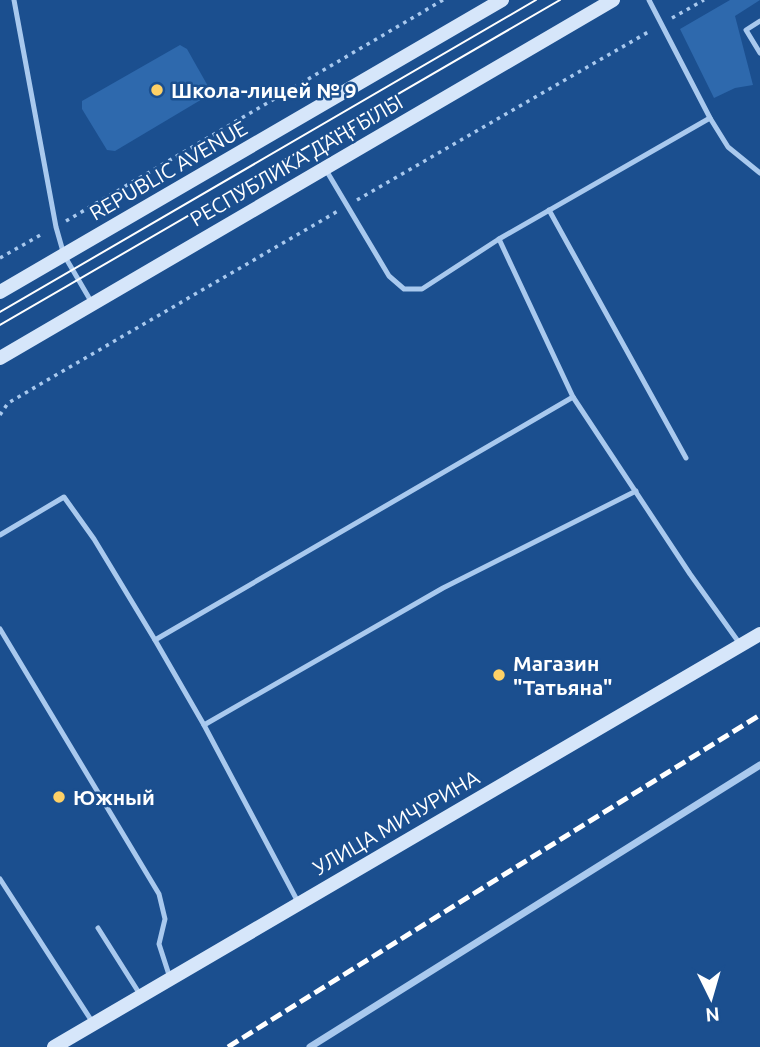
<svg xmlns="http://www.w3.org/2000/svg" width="760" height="1047" viewBox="0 0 760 1047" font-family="Ubuntu,sans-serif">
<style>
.green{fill:#2e69ad}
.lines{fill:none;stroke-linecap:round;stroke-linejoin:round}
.path{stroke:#a9c9ee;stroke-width:3.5;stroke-dasharray:3.5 5;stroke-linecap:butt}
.lane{stroke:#a9c9ee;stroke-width:5}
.street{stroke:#a9c9ee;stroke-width:7}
.secondary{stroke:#d6e6fa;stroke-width:14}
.tram{stroke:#fff;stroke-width:2}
.rail{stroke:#fff;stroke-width:5;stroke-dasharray:12 5;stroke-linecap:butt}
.poi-dot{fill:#ffd166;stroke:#1b4f8f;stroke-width:2.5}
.labels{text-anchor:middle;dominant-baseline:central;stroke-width:5;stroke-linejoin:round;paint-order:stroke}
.poi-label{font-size:21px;font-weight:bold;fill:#fff;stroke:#1b4f8f;text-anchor:start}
.street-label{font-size:21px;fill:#fff;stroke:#1b4f8f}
</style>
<rect width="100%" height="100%" fill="#1b4f8f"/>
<!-- green -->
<g class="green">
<polygon points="730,0 760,0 735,16 753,85 735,88 714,98 680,29"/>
<polygon points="180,45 187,49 209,88 209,95 115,151 107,150 82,109 82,101"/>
</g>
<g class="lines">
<!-- path -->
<g class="path">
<polyline points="672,18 704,0"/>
<polyline points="357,200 650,31"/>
<polyline points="66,221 443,0"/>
<polyline points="0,258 44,233"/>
<polyline points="0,415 8,403 338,211"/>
</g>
<!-- lane -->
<g class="lane">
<polyline points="14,0 56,227 64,255 92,303"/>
<polyline points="649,0 710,118 728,147 760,173"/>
<polyline points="760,21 746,30 760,53"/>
<polyline points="326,170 389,276 404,289 422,289 499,239 710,118"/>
<polyline points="549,210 686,458"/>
<polyline points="499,239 573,397 690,574 740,644"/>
<polyline points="573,397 155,640 204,725 443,588 636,491"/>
<polyline points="0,535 64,497 94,539 155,640"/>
<polyline points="0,629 159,894 165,919 159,944 170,978"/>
<polyline points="204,725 298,902"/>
<polyline points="0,879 93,1023"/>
<polyline points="98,928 141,996"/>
</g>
<!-- street -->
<polyline class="street" points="310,1047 760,765"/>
<!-- secondary -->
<g class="secondary">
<polyline points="0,292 502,0"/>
<polyline points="0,358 613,0"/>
<polyline points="54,1047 760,634"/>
</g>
<!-- tram -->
<g class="tram">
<polyline points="0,312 536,0"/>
<polyline points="0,325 560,0"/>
</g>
<!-- rail -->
<polyline class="rail" points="228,1047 760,715"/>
</g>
<!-- markers -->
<g class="poi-dot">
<circle cx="157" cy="90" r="7"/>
<circle cx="499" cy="675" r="7"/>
<circle cx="59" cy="797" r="7"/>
</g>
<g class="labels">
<!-- poi labels -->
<g class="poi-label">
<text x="171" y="90">Школа-лицей № 9</text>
<text x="513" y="663">Магазин<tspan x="513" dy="24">"Татьяна"</tspan></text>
<text x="73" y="797">Южный</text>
</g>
<!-- street labels -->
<g class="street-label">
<text transform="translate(296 160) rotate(-30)">РЕСПУБЛИКА ДАҢҒЫЛЫ</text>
<text transform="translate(168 170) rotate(-30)">REPUBLIC AVENUE</text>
<text transform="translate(396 822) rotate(-30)">УЛИЦА МИЧУРИНА</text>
</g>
</g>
<!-- north arrow -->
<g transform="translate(711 998) rotate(175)" stroke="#1b4f8f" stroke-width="5" paint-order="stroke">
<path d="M0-5L12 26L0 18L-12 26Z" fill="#ffffff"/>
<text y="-10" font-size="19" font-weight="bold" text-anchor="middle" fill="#ffffff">N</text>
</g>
</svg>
